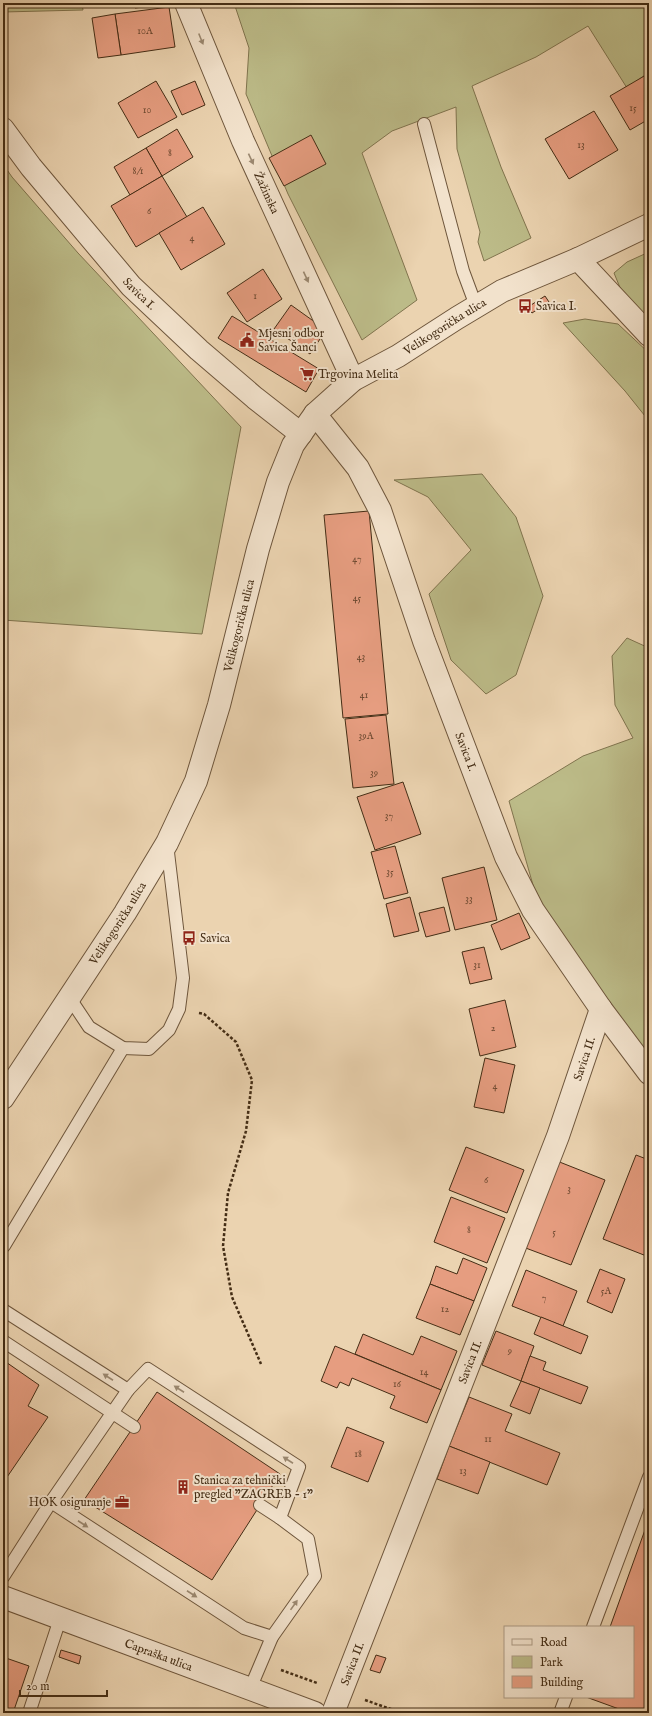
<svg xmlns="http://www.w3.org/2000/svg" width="652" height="1716" viewBox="0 0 652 1716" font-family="'IM FELL English',serif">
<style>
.green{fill:#bcbb88;stroke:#80744e}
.building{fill:#e69d80;stroke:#442d15}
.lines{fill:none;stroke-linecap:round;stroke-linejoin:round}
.service-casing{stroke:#6e563c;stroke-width:14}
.minor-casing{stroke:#6e563c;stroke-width:24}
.tertiary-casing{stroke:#6e563c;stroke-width:24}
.path{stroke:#442d15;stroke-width:2.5;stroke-dasharray:3 2;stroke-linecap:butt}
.service{stroke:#f2e2cc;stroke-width:12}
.minor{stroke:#f2e2cc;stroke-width:22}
.tertiary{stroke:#f2e2cc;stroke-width:22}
.oneway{fill:#9b8870}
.labels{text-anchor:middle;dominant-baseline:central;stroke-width:4;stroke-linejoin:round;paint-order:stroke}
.number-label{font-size:10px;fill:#6c4930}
.street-label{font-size:12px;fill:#442d15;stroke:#f2e2cc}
.poi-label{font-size:12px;fill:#442d15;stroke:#f2e2cc;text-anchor:start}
</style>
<rect width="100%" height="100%" fill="#ebd3b0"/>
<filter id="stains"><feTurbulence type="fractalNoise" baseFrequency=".005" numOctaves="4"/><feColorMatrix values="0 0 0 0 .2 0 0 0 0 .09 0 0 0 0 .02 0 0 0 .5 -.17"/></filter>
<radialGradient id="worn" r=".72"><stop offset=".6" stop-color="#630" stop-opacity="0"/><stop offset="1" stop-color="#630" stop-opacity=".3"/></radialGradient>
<!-- green -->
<g class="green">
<polygon points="3,3 82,3 83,10 3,12"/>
<polygon points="234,3 649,3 649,72 627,88 588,26 536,57 472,86 501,167 531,238 484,261 478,242 480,232 457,149 456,107 392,131 362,153 417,300 362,340 288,194 246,94 249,48"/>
<polygon points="3,164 12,177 78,253 241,427 202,634 3,620"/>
<polygon points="649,252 649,324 621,290 614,273 627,262"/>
<polygon points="585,319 618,324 649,353 649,421 625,391 563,323"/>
<polygon points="482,474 516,517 543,596 516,675 486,694 451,660 429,594 471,550 428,497 394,480"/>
<polygon points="627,638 649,648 649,1060 537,899 509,801 583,756 633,738 615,705 612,656"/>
</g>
<!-- building -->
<g class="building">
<polygon points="134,3 168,3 168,4 135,8"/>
<polygon points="169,7 175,47 121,55 115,14"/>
<polygon points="115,14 121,55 98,58 92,18"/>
<polygon points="646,75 649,80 649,119 630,130 610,96"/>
<polygon points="156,81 177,117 138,138 118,103"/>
<polygon points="195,81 205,105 182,115 171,91"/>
<polygon points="594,111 618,150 569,179 545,139"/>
<polygon points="177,129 193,157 162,176 146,148"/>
<polygon points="311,135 326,164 284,186 269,158"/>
<polygon points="146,148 162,176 130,195 114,167"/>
<polygon points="162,176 187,217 136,247 111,206"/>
<polygon points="203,207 225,244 181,270 159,233"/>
<polygon points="263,269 282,299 247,322 227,293"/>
<polygon points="545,296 549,302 532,313 528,307"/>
<polygon points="291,305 326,330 310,354 274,329"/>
<polygon points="232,316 319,369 306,392 218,338"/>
<polygon points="369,511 388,714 343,718 324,515"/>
<polygon points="386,715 394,784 353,788 345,719"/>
<polygon points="403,782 421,834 375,850 357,797"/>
<polygon points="395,846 408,893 384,899 371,852"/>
<polygon points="484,867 497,920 455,930 442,878"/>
<polygon points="410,897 419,931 394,937 386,904"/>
<polygon points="444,907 450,931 426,937 419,913"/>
<polygon points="519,913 530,938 501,950 491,925"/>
<polygon points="484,947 492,979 470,984 462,952"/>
<polygon points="505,1000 516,1047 480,1056 469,1009"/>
<polygon points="485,1058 515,1065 504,1113 474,1107"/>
<polygon points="466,1147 524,1170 507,1213 449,1190"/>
<polygon points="636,1155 649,1160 649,1257 603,1239"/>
<polygon points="557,1161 605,1180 571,1265 523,1247"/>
<polygon points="451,1197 505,1218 487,1263 434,1242"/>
<polygon points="463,1258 487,1268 474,1301 430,1284 436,1266 457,1274"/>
<polygon points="600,1269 625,1279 612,1313 587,1302"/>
<polygon points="526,1270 577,1291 563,1326 512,1306"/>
<polygon points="430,1284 474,1301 460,1335 416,1318"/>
<polygon points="541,1317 588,1336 581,1354 534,1334"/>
<polygon points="496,1331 534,1346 521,1381 482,1365"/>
<polygon points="363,1334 413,1355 421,1336 457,1351 441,1390 355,1354"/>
<polygon points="335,1346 441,1390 427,1423 390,1408 395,1396 352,1378 349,1386 340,1382 337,1388 321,1381"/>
<polygon points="530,1356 546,1362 543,1370 588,1387 581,1404 521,1381"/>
<polygon points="3,1360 39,1385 28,1406 48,1417 3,1483"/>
<polygon points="521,1381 540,1388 530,1414 510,1406"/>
<polygon points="157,1392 280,1474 212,1580 84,1500"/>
<polygon points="469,1397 512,1414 505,1431 560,1453 547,1485 449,1446"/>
<polygon points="347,1427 384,1442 368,1482 331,1467"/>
<polygon points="449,1446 490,1462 478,1494 437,1479"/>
<polygon points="646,1527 649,1528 649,1713 630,1713 586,1697 633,1697 633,1627 610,1627"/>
<polygon points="61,1650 81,1656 79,1664 59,1657"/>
<polygon points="376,1655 386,1658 380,1673 370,1670"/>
<polygon points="3,1657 29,1666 13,1713 3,1713"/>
</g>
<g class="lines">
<defs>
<g id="service">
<polyline points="424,124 463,271 476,306"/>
<polyline points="69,997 89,1027 123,1048 149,1049 169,1030 179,1009 183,978 167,844"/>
<polyline points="4,1246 123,1048"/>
<polyline points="3,1310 128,1390 51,1502 3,1577"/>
<polyline points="3,1341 134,1427"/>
<polyline points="128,1390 148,1369 299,1467 280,1518"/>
<polyline points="51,1502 244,1628 272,1637"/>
<polyline points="593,1627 649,1477"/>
<polyline points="250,1689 272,1637 315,1576 308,1539 280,1518 260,1505"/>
<polyline points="29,1713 60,1619"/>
<polyline points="560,1713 566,1697"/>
</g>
<g id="minor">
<path id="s1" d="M186,3L243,141L353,380"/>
<path id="s2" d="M3,129L31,167L131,286L199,350L255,398L301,434"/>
<polyline points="578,259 649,335"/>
<path id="s3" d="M315,414L358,468L380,510L424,641L506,857L533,910L601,1009L649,1073"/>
<path id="s4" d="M3,1597L315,1713"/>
<path id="s5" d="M333,1713L558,1136L601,1009"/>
</g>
<g id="tertiary">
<path id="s6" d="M3,1098L125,913L167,843L196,781L219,705L258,549L278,482L293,445L315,414L353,380L398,356L457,318L502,291L578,259L649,225"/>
</g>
</defs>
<!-- service casing -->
<use href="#service" class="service-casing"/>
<!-- minor casing -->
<use href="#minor" class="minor-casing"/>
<!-- tertiary casing -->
<use href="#tertiary" class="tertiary-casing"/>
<!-- path -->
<g class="path">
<polyline points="199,1013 204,1014 236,1042 252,1080 246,1131 228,1193 223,1246 232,1297 261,1364"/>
<polyline points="281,1670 317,1683"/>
<polyline points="365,1700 402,1713"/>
</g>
<!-- service -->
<use href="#service" class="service"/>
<!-- minor -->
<use href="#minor" class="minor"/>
<!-- tertiary -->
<use href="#tertiary" class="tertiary"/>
</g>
<!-- one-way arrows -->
<defs><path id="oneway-solid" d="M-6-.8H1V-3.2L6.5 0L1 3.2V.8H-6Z"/></defs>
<g class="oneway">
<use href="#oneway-solid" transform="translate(201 39) rotate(68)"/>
<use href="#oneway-solid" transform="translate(251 159) rotate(65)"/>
<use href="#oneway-solid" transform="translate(306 277) rotate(65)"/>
<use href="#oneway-solid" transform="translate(108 1377) rotate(-147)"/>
<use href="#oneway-solid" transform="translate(179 1389) rotate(-147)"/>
<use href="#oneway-solid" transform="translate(288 1460) rotate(-147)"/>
<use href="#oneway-solid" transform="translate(83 1524) rotate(33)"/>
<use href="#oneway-solid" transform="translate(192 1594) rotate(33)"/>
<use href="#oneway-solid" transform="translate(294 1605) rotate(-55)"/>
</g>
<!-- icons -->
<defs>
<symbol id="bus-bare" viewBox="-9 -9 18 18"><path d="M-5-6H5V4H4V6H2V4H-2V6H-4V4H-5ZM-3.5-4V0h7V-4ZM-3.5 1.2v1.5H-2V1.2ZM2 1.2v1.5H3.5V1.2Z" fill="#8f2418" stroke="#f2e2cc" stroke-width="2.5" paint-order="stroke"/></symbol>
<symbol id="civic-bare" viewBox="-9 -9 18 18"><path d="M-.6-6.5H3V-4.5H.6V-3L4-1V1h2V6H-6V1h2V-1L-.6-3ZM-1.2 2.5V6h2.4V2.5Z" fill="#8f2418" stroke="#f2e2cc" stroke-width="2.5" paint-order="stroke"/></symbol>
<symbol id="supermarket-bare" viewBox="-9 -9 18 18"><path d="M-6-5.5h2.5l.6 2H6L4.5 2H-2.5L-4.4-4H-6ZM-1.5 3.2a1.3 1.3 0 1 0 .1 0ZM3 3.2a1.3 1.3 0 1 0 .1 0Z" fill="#8f2418" stroke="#f2e2cc" stroke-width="2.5" paint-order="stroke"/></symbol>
<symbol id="building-bare" viewBox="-9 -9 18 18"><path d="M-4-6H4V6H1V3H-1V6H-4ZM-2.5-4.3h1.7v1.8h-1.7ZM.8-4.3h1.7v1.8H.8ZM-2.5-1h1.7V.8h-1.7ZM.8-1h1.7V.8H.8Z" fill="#8f2418" stroke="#f2e2cc" stroke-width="2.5" paint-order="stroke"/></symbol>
<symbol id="office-bare" viewBox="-9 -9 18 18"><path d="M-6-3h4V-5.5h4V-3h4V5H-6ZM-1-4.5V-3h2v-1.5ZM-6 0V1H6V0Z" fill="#8f2418" stroke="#f2e2cc" stroke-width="2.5" paint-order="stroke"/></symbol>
</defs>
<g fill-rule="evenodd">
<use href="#bus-bare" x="515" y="296" width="20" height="20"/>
<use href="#civic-bare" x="237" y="330" width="20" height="20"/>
<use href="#supermarket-bare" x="297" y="364" width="20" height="20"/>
<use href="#bus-bare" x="179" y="928" width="20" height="20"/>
<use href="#building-bare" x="173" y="1477" width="20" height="20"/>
<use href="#office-bare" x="112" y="1492" width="20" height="20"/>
</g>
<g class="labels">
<!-- number labels -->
<g class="number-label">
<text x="145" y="31">10A</text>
<text x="633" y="108">15</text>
<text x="147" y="110">10</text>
<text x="581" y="145">13</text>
<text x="170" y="153">8</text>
<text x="138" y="171">8/1</text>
<text x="149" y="211">6</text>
<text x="192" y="238">4</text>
<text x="255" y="296">1</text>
<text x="357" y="559">47</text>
<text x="357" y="598">45</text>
<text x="361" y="657">43</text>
<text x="364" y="695">41</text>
<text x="366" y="736">39A</text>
<text x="374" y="773">39</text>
<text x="389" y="816">37</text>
<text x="390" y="872">35</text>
<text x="469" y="899">33</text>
<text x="477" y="965">31</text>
<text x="493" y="1028">2</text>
<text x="495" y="1086">4</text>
<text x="486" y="1180">6</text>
<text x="569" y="1189">3</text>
<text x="469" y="1230">8</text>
<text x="554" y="1232">5</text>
<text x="606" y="1291">5A</text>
<text x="544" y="1298">7</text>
<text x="445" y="1309">12</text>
<text x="510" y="1351">9</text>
<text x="424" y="1372">14</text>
<text x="397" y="1384">16</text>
<text x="488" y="1439">11</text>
<text x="358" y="1454">18</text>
<text x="463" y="1471">13</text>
</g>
<!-- street labels -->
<g class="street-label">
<text stroke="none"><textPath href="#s1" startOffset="206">Žažinska</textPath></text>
<text stroke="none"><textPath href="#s2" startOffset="214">Savica I.</textPath></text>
<text stroke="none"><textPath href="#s6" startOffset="917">Velikogorička ulica</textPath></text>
<text stroke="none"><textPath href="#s6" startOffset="533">Velikogorička ulica</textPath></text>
<text stroke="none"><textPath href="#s3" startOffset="373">Savica I.</textPath></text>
<text stroke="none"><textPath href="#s6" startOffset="209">Velikogorička ulica</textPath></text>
<text stroke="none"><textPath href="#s5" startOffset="701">Savica II.</textPath></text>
<text stroke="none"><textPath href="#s5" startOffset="377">Savica II.</textPath></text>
<text stroke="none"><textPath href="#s4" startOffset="166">Capraška ulica</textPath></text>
<text stroke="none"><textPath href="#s5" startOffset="53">Savica II.</textPath></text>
</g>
<!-- poi labels -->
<g class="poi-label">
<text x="536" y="306">Savica I.</text>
<text x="258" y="333">Mjesni odbor<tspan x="258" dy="14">Savica Šanci</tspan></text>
<text x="318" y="374">Trgovina Melita</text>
<text x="200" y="938">Savica</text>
<text x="194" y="1480">Stanica za tehnički<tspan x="194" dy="14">pregled "ZAGREB - 1"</tspan></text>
<text x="111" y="1502" text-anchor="end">HOK osiguranje</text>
</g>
</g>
<!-- margin -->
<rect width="652" height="1716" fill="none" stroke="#ebd3b0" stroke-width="16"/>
<rect x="4" y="4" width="644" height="1708" fill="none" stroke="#442d15" stroke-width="2"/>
<rect x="8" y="8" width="636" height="1700" fill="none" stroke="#442d15"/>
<!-- legend -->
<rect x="504" y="1626" width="130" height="72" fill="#f2e2cc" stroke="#ac9a83"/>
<rect x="512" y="1639" width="20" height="6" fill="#f2e2cc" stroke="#ac9a83"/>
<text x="540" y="1646" font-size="12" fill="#442d15">Road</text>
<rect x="512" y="1656" width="20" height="12" fill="#bcbb88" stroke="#ac9a83"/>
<text x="540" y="1666" font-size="12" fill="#442d15">Park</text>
<rect x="512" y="1676" width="20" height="12" fill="#e69d80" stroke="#ac9a83"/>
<text x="540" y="1686" font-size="12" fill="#442d15">Building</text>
<!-- scale -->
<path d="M20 1690v6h87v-6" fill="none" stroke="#442d15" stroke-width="2"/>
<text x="26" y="1690" font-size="12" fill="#442d15" stroke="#f2e2cc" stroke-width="3" paint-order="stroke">20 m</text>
<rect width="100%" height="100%" filter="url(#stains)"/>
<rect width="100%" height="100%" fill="url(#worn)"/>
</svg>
